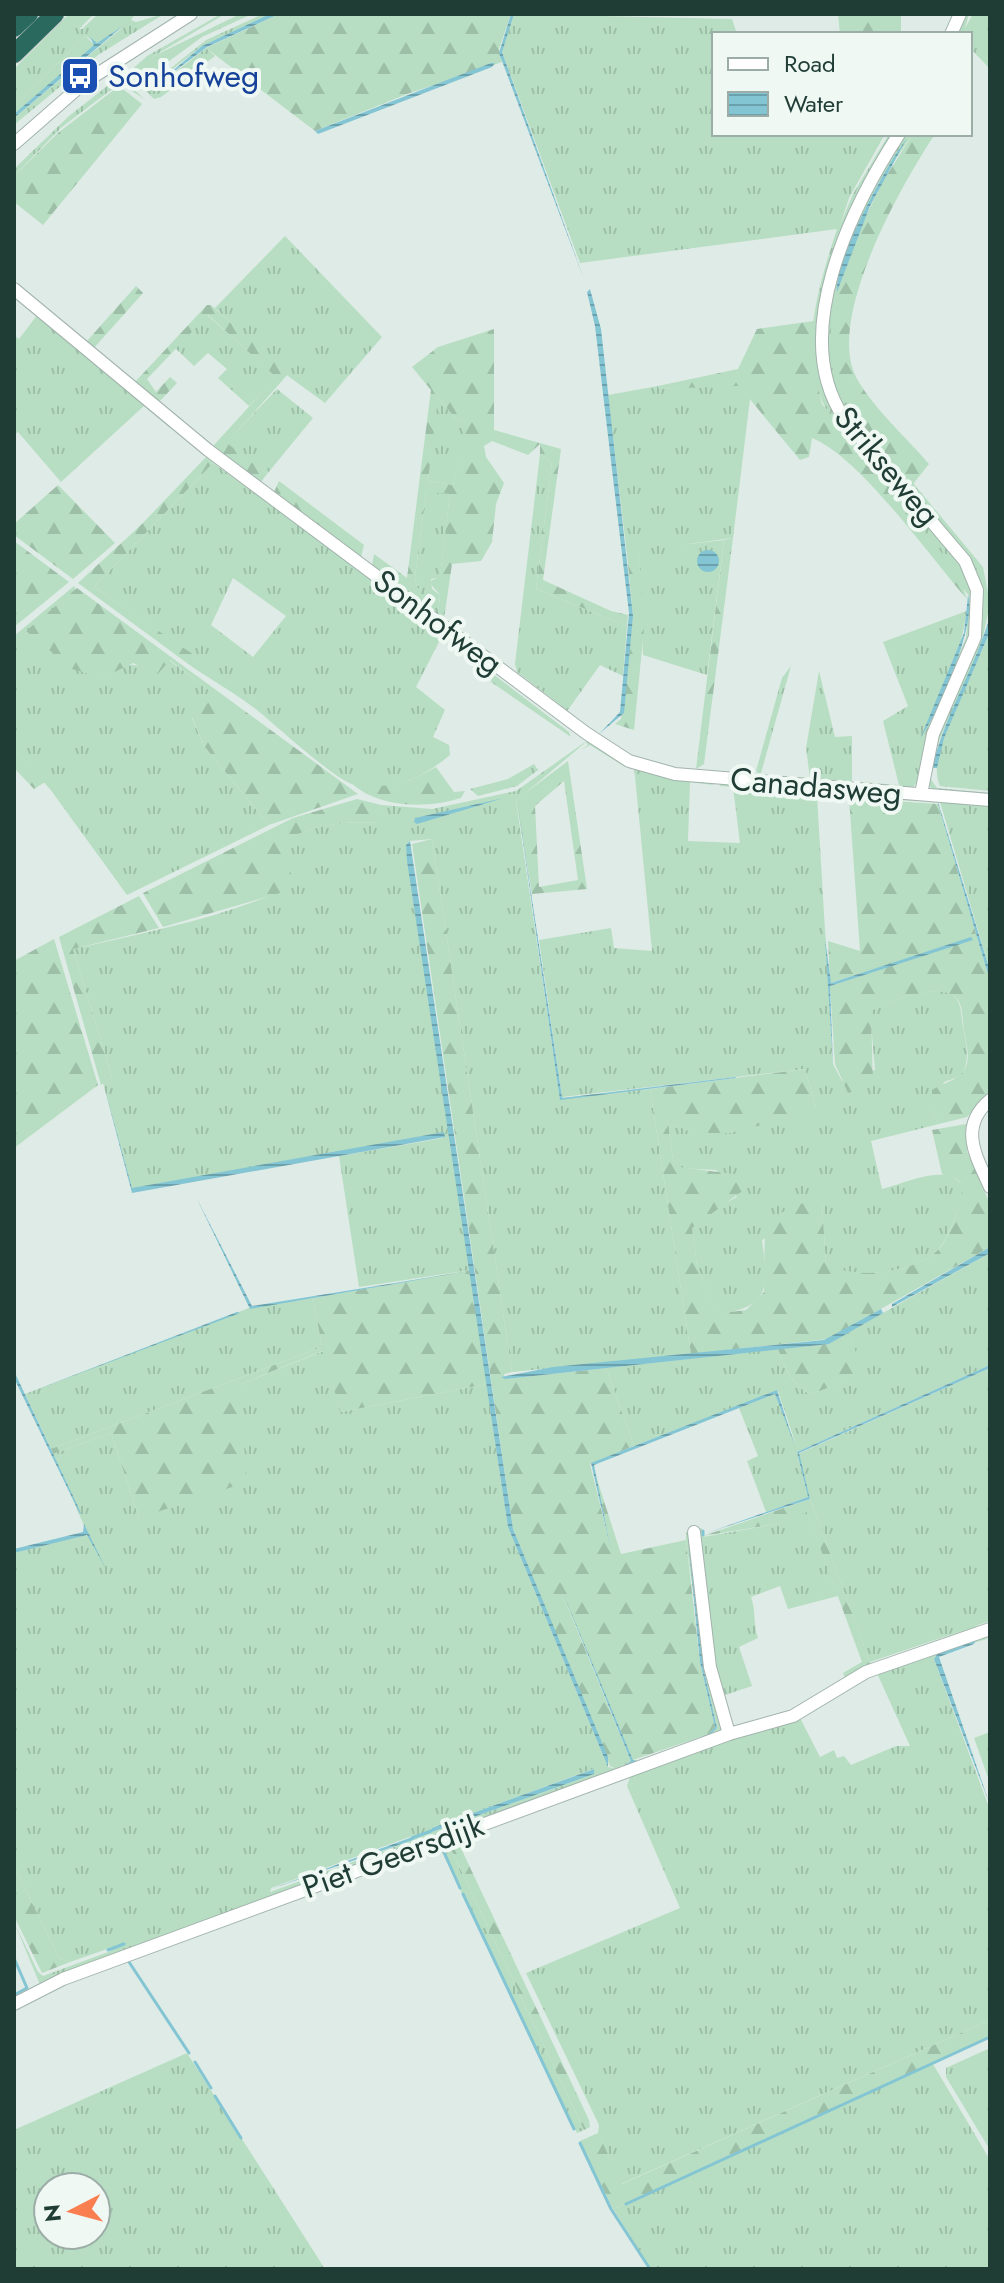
<svg xmlns="http://www.w3.org/2000/svg" width="1004" height="2283" viewBox="0 0 1004 2283" font-family="Jost,sans-serif">
<style>
.grass{fill:url(#grass-tufts);fill-rule:evenodd}
.forest{fill:url(#forest-firs);fill-rule:evenodd}
.water{fill:url(#water-rules)}
.lines{fill:none;stroke-linecap:round;stroke-linejoin:round}
.stream{stroke:#84c5d4;stroke-width:3}
.minor-casing{stroke:#a2b3ad;stroke-width:14}
.highway-casing{stroke:#c0c8c6;stroke-width:20}
.minor{stroke:#fff;stroke-width:12}
.highway{stroke:#2a6a5e;stroke-width:18}
.labels{text-anchor:middle;dominant-baseline:central;stroke-width:8;stroke-linejoin:round;paint-order:stroke}
.transit-label{font-size:32px;fill:#164399;stroke:#f0f8f4;text-anchor:start}
.street-label{font-size:32px;fill:#1f3c35;stroke:#f0f8f4}
</style>
<defs>
<pattern id="grass-tufts" width="24" height="20" patternUnits="userSpaceOnUse" patternTransform="scale(2)"><rect width="24" height="20" fill="#b7dec2"/><path d="M3 7l-1-3M5 7V3M7 7l1-3M15 17l-1-3M17 17v-4M19 17l1-3" fill="none" stroke="#9dbfa7"/></pattern>
<pattern id="forest-firs" width="22" height="20" patternUnits="userSpaceOnUse" patternTransform="scale(2)"><rect width="22" height="20" fill="#b7dec2"/><path d="M5 1l3.5 6h-7zM16 11l3.5 6h-7z" fill="#9dbfa7"/></pattern>
<pattern id="water-rules" width="6" height="5" patternUnits="userSpaceOnUse" patternTransform="scale(2)"><rect width="6" height="5" fill="#84c5d4"/><path d="M0 2.5h6" fill="none" stroke="#6ba1ad"/></pattern>
</defs>
<rect width="100%" height="100%" fill="#dfebe6"/>
<!-- grass -->
<g class="grass">
<polygon points="69,14 94,14 79,29 82,29 98,14 135,14 131,20 136,22 164,14 98,55 14,125 14,118 123,27 97,43 85,36 14,107 14,69"/>
<polygon points="221,14 225,14 152,57 240,14 252,14 202,37 146,78 127,74 147,56"/>
<polygon points="263,14 270,14 202,46 152,85 155,88 206,48 215,56 161,97 154,99 140,85 161,76 206,40"/>
<path d="M514,14L732,19L737,34H714V134H885L849,198L840,225L853,194L889,134H896L834,259L822,381L967,570L976,620L918,781L913,787H862V782L899,785L883,721L908,706L883,642L967,611L961,642L922,738L966,638L969,596L833,420C793,364 818,288 837,229L580,263L501,49Z"/>
<polygon points="962,14 969,14 965,28 973,14 990,14 990,69 970,48 970,34 953,34"/>
<polygon points="120,76 144,99 120,83 62,127 14,176 14,169 69,116"/>
<polygon points="901,134 913,134 878,184 842,267 829,344 904,480 908,477 983,567 990,603 980,651 941,736 928,775 937,788 990,793 990,797 935,791 928,785 927,764 981,628 980,587 846,417 826,372 829,298 866,195"/>
<polygon points="285,236 382,337 325,403 288,376 215,308"/>
<polygon points="38,314 169,423 170,428 144,406 61,482 18,432 14,435 14,335 19,339"/>
<polygon points="206,314 277,377 249,406 218,378 227,369 208,353 194,366 175,348"/>
<polygon points="739,385 750,399 733,538 681,545 724,540 707,675 643,655 639,553 627,555 608,395 658,386 659,389"/>
<polygon points="277,389 313,418 267,474 226,443"/>
<polygon points="437,397 456,419 466,422 453,485 428,481"/>
<polygon points="540,454 552,462 536,589 627,626 623,676 600,665 565,714 495,658 566,709 517,672 515,664"/>
<path d="M210,456L321,543H326L489,665L487,670L483,664L378,588L442,636L416,687L445,710L433,737L449,745L450,755C421,779 393,792 355,785C335,781 273,722 253,707C233,692 212,680 191,666L196,657L94,587L213,463L254,493L206,457ZM233,578L286,616L253,657L211,625Z"/>
<polygon points="426,491 450,494 440,577 431,579 432,589 440,595 438,614 443,622 369,563 433,610 417,587 415,577"/>
<polygon points="74,586 76,591 27,632 47,647 102,678 126,664 141,666 169,660 217,696 192,718 204,746 269,825 127,895 50,789 14,750 14,636"/>
<path d="M990,630V791L940,786C923,751 979,668 990,630Z"/>
<polygon points="791,666 761,773 766,775 764,780 756,771 782,678"/>
<polygon points="819,671 835,737 852,736 852,786 776,780 776,776 810,778 806,748"/>
<path d="M588,740L625,763V767L590,745L581,750L588,745L586,742L516,801L560,1098L650,1089L691,1354L512,1372L432,839L410,841L406,845L471,1270L359,1287L339,1156L443,1138L444,1133L132,1189L103,1083L112,1077L73,949C147,932 224,918 294,885L279,842C312,826 341,820 377,823L381,805L432,809L516,791Z"/>
<polygon points="534,764 538,770 517,786 478,796 470,789 508,779"/>
<path d="M634,766L713,781V785L690,782L688,841L740,843L733,787L720,786V781L843,791L845,797L817,796L833,1064L842,1081L875,1070L870,1011C887,1002 940,981 955,997C962,1004 961,1017 963,1027C966,1045 971,1059 961,1076L944,1082L932,1110L939,1124L871,1141L882,1189C899,1185 925,1173 943,1175C949,1175 961,1180 963,1187C966,1197 946,1242 938,1250C914,1274 855,1280 826,1265L822,1203L762,1240C769,1290 770,1307 715,1315L697,1265L692,1228L714,1209L737,1197L716,1170L679,1168L673,1160L668,1122L694,1133H729L816,1107L805,1069L562,1097L539,940L611,928L614,948L652,951Z"/>
<polygon points="851,792 990,807 990,971 940,802 849,798"/>
<path d="M990,1253V1365L797,1452L808,1497L766,1512L747,1461L758,1456L739,1408L775,1394L796,1445L778,1391L634,1446L606,1368L778,1349C784,1367 792,1385 810,1394C825,1390 851,1379 859,1365L849,1332Z"/>
<polygon points="313,1298 322,1347 51,1449 25,1394 249,1308"/>
<path d="M323,1351L341,1412L487,1384L508,1527L608,1767L617,1769L710,1735L717,1728L704,1671L686,1540V1533L692,1530L723,1726L720,1732L41,1987L14,1922L38,1972L43,1976L111,1951L110,1948L70,1962L59,1958L14,1866V1553L85,1535L89,1537L53,1454L111,1433L139,1518L239,1385ZM593,1769L594,1774L429,1833L432,1828ZM412,1836L413,1840L270,1892L271,1888Z"/>
<polygon points="990,1368 990,1621 975,1626 990,1625 872,1667 871,1664 967,1629 870,1662 810,1499 798,1454"/>
<path d="M807,1511L838,1596L788,1609L780,1586L751,1597C756,1611 753,1624 758,1638L739,1647L752,1686L725,1695L717,1661L726,1699L722,1703L717,1691L699,1529L702,1528L703,1537L776,1524Z"/>
<polygon points="990,1632 987,1639 938,1653 934,1659 990,1810 990,2020 621,2184 598,2133 599,2125 526,1973 680,1908 627,1786 631,1773 799,1716 820,1757 834,1750 837,1758 844,1756 851,1765 896,1746 910,1746 876,1671"/>
<polygon points="990,1732 990,1783 974,1738"/>
<polygon points="449,1845 584,2130 577,2133 440,1848"/>
<polygon points="990,2048 990,2150 946,2077 946,2068"/>
<path d="M187,2053L325,2269H14V2130ZM48,2187H96V2235H48Z"/>
<polygon points="933,2064 990,2160 990,2269 651,2269 613,2209"/>
</g>
<!-- forest -->
<g class="forest">
<polygon points="279,14 511,14 499,49 502,62 407,94 315,131 206,48"/>
<polygon points="838,14 901,14 901,34 840,34"/>
<polygon points="85,36 95,45 14,114 14,107"/>
<polygon points="119,86 142,104 43,225 14,202 14,176 59,132"/>
<path d="M913,134H935C902,184 824,320 857,379C875,410 906,437 929,464L913,484L908,478L904,481L838,401L829,344L837,292L863,222L883,181Z"/>
<polygon points="136,286 143,293 94,348 87,341"/>
<polygon points="207,305 211,305 288,374 227,443 267,474 261,482 213,446 276,377 208,315 147,379 156,392 170,377 177,383 159,402 135,382"/>
<path d="M814,321L813,367L822,404L958,573L967,599C930,557 860,457 812,438L809,457L800,460L739,386L659,389L658,386L738,369L757,329Z"/>
<path d="M494,329V430L561,449L543,580L611,611L628,615L627,626L536,589L552,462L540,454V444L528,455L492,441L484,446L486,457L504,483L496,504L492,542L481,561L452,564L444,619L438,615L440,595L429,582L440,576L450,494L426,492L415,577L417,587L433,602L434,611L372,565L374,554L407,578L431,390L412,367L438,347ZM438,398L456,419L465,422L453,485L428,481Z"/>
<polygon points="206,457 213,463 94,587 197,657 191,666 78,583 142,524"/>
<polygon points="279,481 364,545 361,557 274,492"/>
<polygon points="58,485 115,543 73,579 14,535 14,524"/>
<polygon points="733,538 704,764 696,769 724,540"/>
<polygon points="14,541 69,582 14,627"/>
<polygon points="639,552 644,629 634,730 615,724 621,719 633,616 627,555"/>
<polygon points="77,588 358,794 269,825 204,746 192,717 216,696 170,660 157,675 133,663 102,678 72,669 26,631"/>
<polygon points="493,674 569,732 571,737 491,682"/>
<polygon points="14,750 45,782 34,789 14,768"/>
<path d="M568,761L587,889L532,894L516,800ZM564,781L578,880L539,887L535,806Z"/>
<path d="M436,767L454,792L465,791L461,798C426,809 380,808 352,784C390,788 403,786 436,767Z"/>
<path d="M849,798L938,804L990,981V1092L967,1117L939,1124L932,1110V1090C941,1084 957,1080 963,1072C971,1061 967,1048 965,1036C962,1025 964,1009 958,1000C944,979 887,1002 871,1011L873,1084L848,1093L835,1064L830,986L974,938L830,983L828,941L860,951Z"/>
<path d="M357,799L381,805L378,823C342,820 312,826 280,842L295,885L280,893L163,927L143,893L293,818Z"/>
<polygon points="432,839 512,1372 504,1374 505,1379 606,1368 634,1446 590,1464 611,1549 595,1473 621,1554 686,1540 700,1662 715,1727 709,1734 633,1760 559,1586 631,1761 616,1769 610,1766 513,1529 412,844"/>
<polygon points="139,896 159,928 73,949 112,1077 101,1085 59,937"/>
<polygon points="54,939 98,1085 14,1148 14,961"/>
<path d="M805,1069L816,1107L808,1114L729,1133H693L668,1122L673,1160L679,1167L741,1175L745,1189L692,1228L697,1265L715,1314L746,1310L764,1292L765,1220L803,1203H822L826,1264C855,1280 915,1274 939,1249C947,1241 970,1190 959,1181C956,1178 947,1177 942,1174L932,1130L966,1124L967,1151L990,1204V1247L828,1339L691,1354L650,1089Z"/>
<polygon points="471,1270 487,1384 341,1412 322,1351 239,1385 247,1482 139,1518 111,1433 53,1454 51,1449 322,1347 313,1298"/>
<path d="M849,1332L860,1365C852,1379 825,1390 810,1394C792,1385 784,1367 778,1349L829,1344Z"/>
<polygon points="810,1499 872,1667 846,1680 843,1673 862,1662 807,1512 776,1524 703,1536"/>
<polygon points="458,1842 589,2120 590,2127 584,2130 449,1845"/>
<polygon points="14,1866 59,1958 70,1962 42,1973 14,1916"/>
<polygon points="990,2020 990,2037 613,2209 580,2141 598,2133 622,2184"/>
</g>
<!-- water -->
<g class="water">
<polygon points="270,14 279,14 207,47 152,88 202,46"/>
<polygon points="511,14 514,14 502,52 585,282 499,53"/>
<polygon points="123,26 14,118 14,114 94,45 90,37 97,43"/>
<polygon points="491,63 495,63 492,67 318,134 315,131"/>
<path d="M907,138L870,206L837,292C834,262 887,163 907,138Z"/>
<polygon points="590,289 601,329 633,616 624,713 599,734 620,712 629,613 595,326 587,292"/>
<circle cx="708" cy="561" r="11"/>
<path d="M968,595C977,624 938,714 920,739L964,633Z"/>
<path d="M990,616L989,634L944,738L937,768H932C945,715 975,668 990,616Z"/>
<polygon points="504,798 417,824 414,822 415,818"/>
<polygon points="517,800 562,1097 563,1098 735,1077 736,1078 560,1100"/>
<polygon points="938,802 990,971 990,981 938,804"/>
<polygon points="410,841 513,1529 608,1757 608,1767 508,1527 407,861 406,845"/>
<polygon points="971,937 973,940 830,986 833,1064 825,938 831,983"/>
<polygon points="104,1086 132,1188 444,1132 445,1137 132,1193"/>
<polygon points="196,1197 252,1306 469,1271 250,1309"/>
<polygon points="990,1247 990,1253 892,1307 892,1304"/>
<polygon points="881,1309 883,1313 829,1344 505,1379 501,1377 553,1367 824,1340"/>
<polygon points="237,1312 240,1313 33,1391"/>
<polygon points="990,1365 990,1368 799,1453 810,1499 707,1533 808,1497 797,1452"/>
<polygon points="14,1371 81,1513 80,1514 14,1378"/>
<polygon points="777,1390 795,1446 775,1394 594,1465 611,1550 591,1463"/>
<polygon points="84,1524 106,1569 87,1535 14,1553 14,1549 83,1532"/>
<polygon points="688,1540 704,1671 717,1728 710,1735 649,1757 709,1734 715,1727 700,1662"/>
<polygon points="560,1586 633,1760 639,1761 618,1769 631,1761"/>
<polygon points="976,1640 974,1644 939,1657 990,1805 934,1659 938,1653"/>
<polygon points="594,1769 594,1774 429,1833 432,1828"/>
<polygon points="415,1836 413,1840 268,1890"/>
</g>
<g class="lines">
<!-- stream -->
<g class="stream">
<polyline points="703,1531 703,1535"/>
<polyline points="412,1838 431,1831"/>
<polyline points="443,1850 460,1888"/>
<polyline points="463,1894 574,2129"/>
<polyline points="108,1950 124,1944"/>
<polyline points="14,1958 27,1988 14,1995"/>
<polyline points="129,1962 189,2053"/>
<polyline points="195,2062 211,2088"/>
<polyline points="215,2096 241,2138"/>
<polyline points="580,2143 611,2209 650,2269"/>
<polyline points="626,2204 990,2037"/>
</g>
<defs>
<g id="minor">
<polyline points="951,34 960,14"/>
<path d="M899,134C851,208 788,335 844,418L965,561L977,590L975,637L933,734L921,794"/>
<polyline points="14,144 85,82 191,14"/>
<polyline points="14,289 208,450 586,733 629,761 675,774 990,800"/>
<path d="M990,1100C958,1127 976,1156 990,1187"/>
<polyline points="694,1532 710,1667 729,1734"/>
<polyline points="14,2004 63,1979 729,1734 793,1716 866,1672 990,1629"/>
</g>
<g id="highway">
<polyline points="14,28 29,14"/>
<polyline points="14,54 55,14"/>
</g>
</defs>
<!-- minor casing -->
<use href="#minor" class="minor-casing"/>
<!-- highway casing -->
<use href="#highway" class="highway-casing"/>
<!-- minor -->
<use href="#minor" class="minor"/>
<!-- highway -->
<use href="#highway" class="highway"/>
</g>
<!-- icons -->
<defs>
<symbol id="bus-square" viewBox="-11 -11 22 22"><rect x="-9" y="-9" width="18" height="18" rx="4" fill="#1a4fb4" stroke="#f0f8f4"/><path d="M-5-6H5V4H4V6H2V4H-2V6H-4V4H-5ZM-3.5-4V0h7V-4ZM-3.5 1.2v1.5H-2V1.2ZM2 1.2v1.5H3.5V1.2Z" fill="#fff"/></symbol>
</defs>
<g fill-rule="evenodd">
<use href="#bus-square" x="58" y="54" width="44" height="44"/>
</g>
<g class="labels">
<!-- transit labels -->
<g class="transit-label">
<text x="108" y="76">Sonhofweg</text>
</g>
<!-- street labels -->
<g class="street-label">
<text transform="translate(887 466) rotate(50)">Strikseweg</text>
<text transform="translate(438 622) rotate(37)">Sonhofweg</text>
<text transform="translate(816 786) rotate(5)">Canadasweg</text>
<text transform="translate(393 1856) rotate(-20)">Piet Geersdijk</text>
</g>
</g>
<!-- border -->
<rect width="1004" height="2283" fill="none" stroke="#1f3c35" stroke-width="32"/>
<!-- legend -->
<rect x="712" y="32" width="260" height="104" fill="#f0f8f4" stroke="#9cada8" stroke-width="2"/>
<rect x="728" y="58" width="40" height="12" fill="#ffffff" stroke="#9cada8" stroke-width="2"/>
<text x="784" y="72" font-size="24" fill="#1f3c35">Road</text>
<rect x="728" y="92" width="40" height="24" fill="url(#water-rules)" stroke="#9cada8" stroke-width="2"/>
<text x="784" y="112" font-size="24" fill="#1f3c35">Water</text>
<!-- north arrow -->
<g transform="translate(72 2211) rotate(264)"><circle r="38" fill="#f0f8f4" stroke="#9cada8" stroke-width="2"/>
<path d="M0-6L14 30L0 20L-14 30Z" fill="#f97e50"/>
<text y="-12" font-size="22" font-weight="bold" text-anchor="middle" fill="#1f3c35">N</text>
</g>
</svg>
